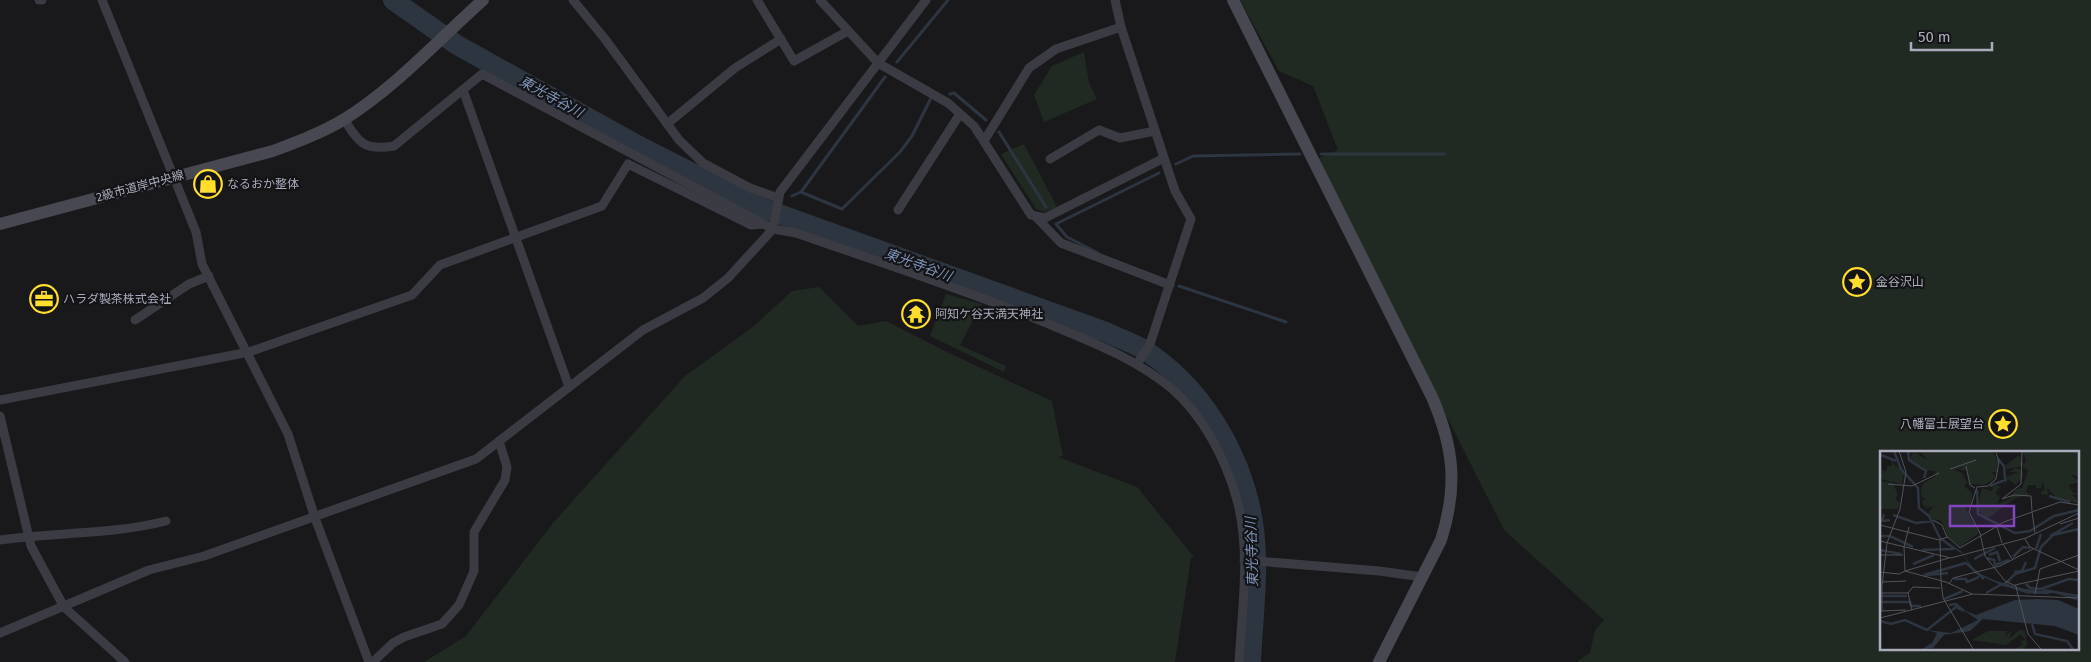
<svg xmlns="http://www.w3.org/2000/svg" width="2091" height="662" viewBox="0 0 2091 662" font-family="'Fira Sans','Noto Sans JP',sans-serif">
<style>
.green{fill:#202a23;fill-rule:evenodd}
.lines{fill:none;stroke-linecap:round;stroke-linejoin:round}
.stream{stroke:#2d3541;stroke-width:3}
.river{stroke:#2d3541;stroke-width:20}
.street{stroke:#3b3b43;stroke-width:9}
.secondary{stroke:#474851;stroke-width:12}
.labels{text-anchor:middle;dominant-baseline:central;stroke-width:4.5;stroke-linejoin:round;paint-order:stroke}
.poi-label{font-size:12px;fill:#aaacbc;stroke:#141416;text-anchor:start}
.street-label{font-size:12px;fill:#aaacbc;stroke:#141416}
.water-label{font-size:14px;font-style:italic;fill:#7e93ba;stroke:#141416}
.inset-river{fill:none;stroke:#2d3541;stroke-width:2.5}
.inset-road{fill:none;stroke:#53545b;stroke-width:1}
.view{fill:#8446be;fill-opacity:0.15;stroke:#8446be;stroke-width:2.5}
.inset-edge{fill:none;stroke:#aaacbc;stroke-width:2.5}
</style>
<rect width="100%" height="100%" fill="#19191b"/>
<!-- green -->
<g class="green">
<path d="M1240,0H2091V662H1577L1590,653L1595,630L1604,620L1504,530L1317,159L1338,150L1313,86L1279,71ZM1881,452H2077V648H1881Z"/>
<polygon points="1084,52 1089,83 1097,99 1044,122 1034,95 1052,66"/>
<polygon points="1024,144 1057,207 1045,212 1036,209 1001,154"/>
<polygon points="819,287 858,326 886,321 949,353 1052,401 1063,456 1058,457 1137,487 1194,557 1191,558 1175,662 424,662 466,636 553,523 685,376 754,326 792,291"/>
<polygon points="946,294 982,304 960,345 1006,366 1004,372 930,336"/>
</g>
<g class="lines">
<!-- stream -->
<g class="stream">
<polyline points="897,62 948,0"/>
<polyline points="950,94 954,93 986,120"/>
<polyline points="999,132 1046,207"/>
<polyline points="1321,154 1445,154"/>
<polyline points="1176,164 1193,156 1300,154"/>
<polyline points="801,192 842,209 900,152 912,136 931,98"/>
<polyline points="792,196 801,192 885,77"/>
<polyline points="764,209 775,205"/>
<polyline points="1098,253 1067,237 1056,224 1159,173"/>
<polyline points="1179,286 1286,322"/>
</g>
<!-- river -->
<path class="river" d="M393,0L457,45L639,146L757,206L1106,332C1118,338 1130,342 1141,348C1201,384 1242,454 1253,522C1260,567 1253,616 1251,662"/>
<!-- street -->
<g class="street">
<polyline points="39,0 42,0"/>
<polyline points="102,0 196,232 202,264 288,434 315,518 369,662"/>
<polyline points="573,0 605,39 679,140 703,163 750,188 778,198"/>
<polyline points="757,0 794,61 848,31"/>
<polyline points="820,0 878,63 948,103 974,126 1031,215 1045,218 1164,158"/>
<polyline points="1115,0 1121,27 1175,191 1191,219 1150,344 1137,364"/>
<polyline points="463,90 569,387"/>
<path d="M344,119C359,143 364,151 394,146L482,74L773,229L796,233C879,262 963,289 1044,322C1089,341 1133,357 1171,388C1203,415 1226,460 1237,500C1251,552 1242,610 1239,662"/>
<polyline points="667,124 735,68 781,39"/>
<polyline points="984,141 1029,68 1056,49 1121,27"/>
<polyline points="1050,159 1099,130 1120,138 1155,131"/>
<polyline points="898,210 960,114"/>
<polyline points="1036,217 1061,243 1170,285"/>
<polyline points="135,320 189,284 209,276"/>
<polyline points="0,400 249,352 412,295 440,265 602,206 628,164 751,225 764,224"/>
<polyline points="0,416 31,546 64,607 125,662"/>
<path d="M0,540C55,532 111,535 166,521"/>
<polyline points="1244,560 1379,571 1423,577"/>
<polyline points="0,633 149,570 204,556 476,459 643,330 703,298 728,278 773,229 780,192 926,0"/>
<polyline points="373,662 393,643 404,637 442,624 459,605 474,571 474,532 505,480 507,467 499,441"/>
</g>
<!-- secondary -->
<g class="secondary">
<path d="M1233,0L1432,397C1454,448 1458,486 1441,540L1379,662"/>
<path d="M0,224L273,151C297,142 321,133 343,120C395,88 438,40 483,0"/>
</g>
</g>
<!-- icons -->
<defs>
<symbol id="shop-ring" viewBox="-11 -11 22 22"><circle r="9.5" fill="#141416" stroke="#ffde2d" stroke-width="1.5"/><path d="M-5-2.5h2.3a2.7 3.5 0 0 1 5.4 0H5L5.5 6h-11ZM-1.5-2.5h3a1.5 2.3 0 0 0-3 0Z" fill="#ffde2d"/></symbol>
<symbol id="sight-ring" viewBox="-11 -11 22 22"><circle r="9.5" fill="#141416" stroke="#ffde2d" stroke-width="1.5"/><path d="M0-6L1.8-2.2L6-1.7L2.9 1.2L3.7 5.4L0 3.3L-3.7 5.4L-2.9 1.2L-6-1.7L-1.8-2.2Z" fill="#ffde2d"/></symbol>
<symbol id="office-ring" viewBox="-11 -11 22 22"><circle r="9.5" fill="#141416" stroke="#ffde2d" stroke-width="1.5"/><path d="M-6-3h4V-5.5h4V-3h4V5H-6ZM-1-4.5V-3h2v-1.5ZM-6 0V1H6V0Z" fill="#ffde2d"/></symbol>
<symbol id="temple-ring" viewBox="-11 -11 22 22"><circle r="9.5" fill="#141416" stroke="#ffde2d" stroke-width="1.5"/><path d="M0-6L5-2H3V0L6.5 2.5H4V6H1.5V3h-3V6H-4V2.5H-6.5L-3 0V-2H-5Z" fill="#ffde2d"/></symbol>
</defs>
<g fill-rule="evenodd">
<use href="#shop-ring" x="192" y="168" width="32" height="32"/>
<use href="#sight-ring" x="1841" y="266" width="32" height="32"/>
<use href="#office-ring" x="28" y="283" width="32" height="32"/>
<use href="#temple-ring" x="900" y="298" width="32" height="32"/>
<use href="#sight-ring" x="1987" y="408" width="32" height="32"/>
</g>
<g class="labels">
<!-- poi labels -->
<g class="poi-label">
<text x="227" y="184">なるおか整体</text>
<text x="1876" y="282">金谷沢山</text>
<text x="63" y="299">ハラダ製茶株式会社</text>
<text x="935" y="314">阿知ケ谷天満天神社</text>
<text x="1984" y="424" text-anchor="end">八幡富士展望台</text>
</g>
<!-- street labels -->
<g class="street-label">
<text transform="translate(140 186) rotate(-15)">2級市道岸中央線</text>
</g>
<!-- water labels -->
<g class="water-label">
<text transform="translate(551 97) rotate(29)">東光寺谷川</text>
<text transform="translate(918 265) rotate(20)">東光寺谷川</text>
<text transform="translate(1252 552) rotate(-92)">東光寺谷川</text>
</g>
</g>
<!-- overview -->
<g transform="translate(1880 451)">
<rect width="199" height="199" fill="#19191b"/>
<path d="M40,0H112L119,11L116,17L118,21H112L116,27L104,34L90,33L87,19H79L83,16L74,19L82,22L87,32L84,35L92,42V53L85,56L99,82L80,96L67,84L62,70L53,68L48,63L53,55L44,58L47,54L43,55L42,50L46,47H42L41,38L44,32L56,25L55,20L44,19L29,9L34,1L47,9ZM142,0H199V26L190,23L199,31L189,34L191,39L194,36L192,41L199,43L192,44L196,47L198,52L178,48L167,37L168,44L161,43V40H165L162,28V36L156,38V34H148L146,41L150,44L135,47L110,66H104L97,58L102,37L112,40L114,35H121L115,42L120,46L117,53L130,48L135,39L142,37L148,20L143,15L128,18L125,15L139,4L144,14L146,8ZM11,10L24,22L22,33L0,28V21L3,22L0,19L7,20V15H12ZM135,17L142,19L143,25L136,34L128,28L124,37L126,26L139,21H129ZM0,30L13,32L18,44L15,48L20,52L18,58H0ZM132,179L129,188L139,179L145,180L147,193L144,198H136L143,193L140,190L145,189L141,183L126,194L92,189L108,180H127L125,186Z" fill="#202a23"/>
<path d="M73,97H76L81,100L96,121L116,130L145,138L178,142L194,146L199,150L175,142L145,140L123,135L95,122L83,103ZM157,148L178,149L199,158V184L175,175L103,168L90,180L64,184L53,197L42,198L52,192L57,182L47,179L71,182L98,169L83,159L96,164L135,149Z" fill="#2d3541"/>
<path class="inset-river" d="M14,0L21,18L38,37L39,57L49,65L60,87L75,98M28,0L29,9L46,20L44,27M1,4L16,10M110,35L125,29L124,15L118,8M97,39L98,63L135,82L150,80L174,65L199,59M169,45L190,51M4,63L2,70L10,69M13,64L36,72L52,70M0,85H10L33,96M170,85L193,72M156,98L161,83M0,99L21,103M42,99L73,98M109,104L117,101L120,110M133,106L143,96L150,97M107,107L114,109L115,114L129,109M94,108L115,97M33,113L54,104M134,121L142,120L146,111M44,124L86,112L104,128M47,124L68,122M74,128H86L87,131L99,126M123,133L147,141L169,142M125,133L135,123L155,117L161,96L173,84L199,78M146,133L150,137L161,138L189,128L199,129M163,139L198,145M106,142L122,133M0,145H27M64,148L83,140M0,151H30L31,155H41M69,154L76,153L84,160M0,170L11,173L25,169L47,179L76,156L84,160M152,173L155,183L187,190L193,198"/>
<path class="inset-road" d="M142,0L141,33L122,48L134,44L151,45L152,60M116,2L119,10L116,28L108,35L97,36L89,61L100,82L105,105L125,130L136,135L138,144M86,15L90,34L95,37M70,18L96,9M8,33L32,35L59,22M152,61L155,82M53,69L62,74L67,86M180,73L199,67M0,74L59,89L68,86L80,97L124,71L180,51L199,54M29,76L24,96L25,120L69,107M117,76L122,92M145,88L150,96L199,119M60,89L61,129M0,90L71,107L146,87L199,62M7,92L20,58L26,21L19,0M123,93L132,108M0,104H23M0,121L19,123L25,120L66,131L92,143M61,130L63,147L93,198M2,131L26,130M69,133L73,127L120,115L153,98M135,134L199,120M2,135L7,92M2,135V160M0,142H28M28,142L33,136L60,137M28,142L32,159M155,143L160,118L199,104M138,144L148,183L161,198M0,160L26,159M0,167L93,143L199,147"/>
<path class="view" d="M70,55H134V75H70Z"/>
<rect width="199" height="199" class="inset-edge"/>
</g>
<!-- scale -->
<path d="M1911 42v8h81v-8" fill="none" stroke="#aaacbc" stroke-width="2.5"/>
<text x="1918" y="42" font-size="15" fill="#aaacbc" stroke="#141416" stroke-width="4" paint-order="stroke">50 m</text>
</svg>
